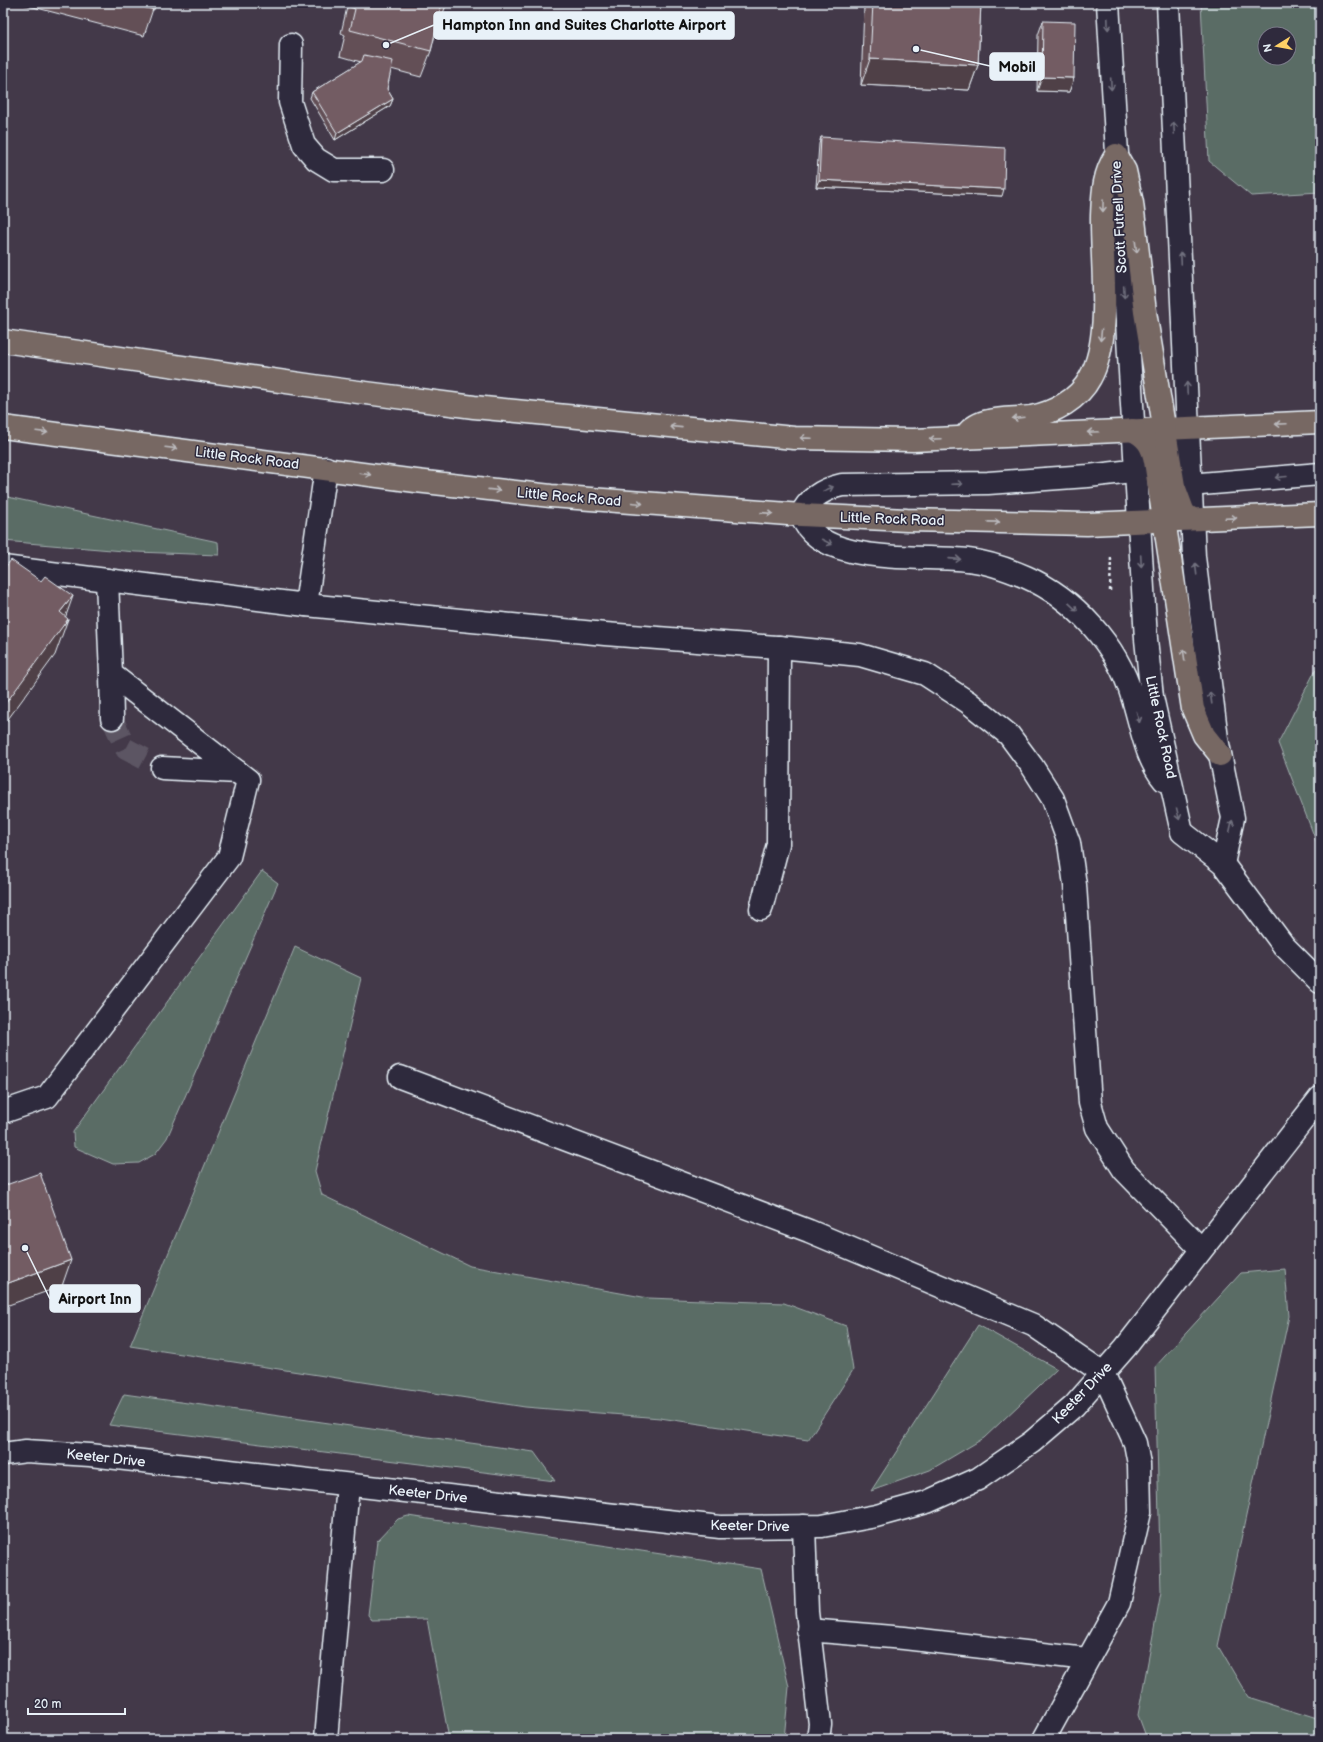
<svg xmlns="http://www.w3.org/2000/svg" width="1323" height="1742" viewBox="0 0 1323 1742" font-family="'Balsamiq Sans',sans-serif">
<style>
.green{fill:#5a6c65;stroke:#a1aeae;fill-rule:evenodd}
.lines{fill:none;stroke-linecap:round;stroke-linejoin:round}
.minor-tunnel{stroke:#5c5563;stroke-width:22;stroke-dasharray:22 11;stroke-linecap:butt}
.minor-casing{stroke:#e8f1f8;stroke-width:25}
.major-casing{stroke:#e8f1f8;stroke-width:25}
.path{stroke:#e8f1f8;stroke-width:2.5;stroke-dasharray:3 3;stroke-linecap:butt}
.minor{stroke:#2f2a3d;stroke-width:22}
.major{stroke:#776864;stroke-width:22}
.wall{fill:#634f56;stroke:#e8f1f8}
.shaded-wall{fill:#504046;stroke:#e8f1f8}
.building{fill:#735c64;stroke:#e8f1f8}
.oneway{stroke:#70707e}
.oneway2{stroke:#bbbabd}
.labels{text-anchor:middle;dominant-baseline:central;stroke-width:3;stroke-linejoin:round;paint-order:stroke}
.street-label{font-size:14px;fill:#e8f1f8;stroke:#2f2a3d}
.leader{fill:none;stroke:#e8f1f8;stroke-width:1.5}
.callout-dot{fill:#e8f1f8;stroke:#2f2a3d;stroke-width:1.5}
.callout{fill:#e8f1f8;stroke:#e8f1f8;stroke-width:1.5}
.callout-label{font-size:15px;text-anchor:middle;font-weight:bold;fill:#111}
</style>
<rect width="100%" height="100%" fill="#433949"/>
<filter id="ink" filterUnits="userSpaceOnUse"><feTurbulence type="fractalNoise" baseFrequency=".025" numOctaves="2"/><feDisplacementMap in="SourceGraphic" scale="8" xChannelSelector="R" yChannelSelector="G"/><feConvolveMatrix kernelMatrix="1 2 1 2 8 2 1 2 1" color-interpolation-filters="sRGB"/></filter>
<g filter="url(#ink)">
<!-- green -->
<g class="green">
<path d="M1201,3H1320V192L1251,196L1209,161ZM1265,34H1289V58H1265Z"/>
<polygon points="3,496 218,542 219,555 136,552 3,541"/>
<polygon points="1320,668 1320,848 1318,846 1278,743 1316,669"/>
<polygon points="262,871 278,883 167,1138 155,1154 139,1163 113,1164 74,1147 73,1132"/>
<polygon points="295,947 361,978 315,1171 322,1195 470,1266 648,1298 784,1303 846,1326 853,1370 808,1440 660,1418 525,1407 130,1346"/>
<polygon points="1285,1269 1289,1316 1218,1646 1248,1697 1320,1720 1320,1739 1147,1739 1138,1715 1161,1592 1155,1367 1241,1273"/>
<polygon points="978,1325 1057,1369 984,1438 930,1470 871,1491"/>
<polygon points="124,1394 534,1452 555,1481 109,1425"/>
<polygon points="408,1516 761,1569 789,1687 784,1739 449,1739 427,1619 372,1620 368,1615 377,1541 398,1519"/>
</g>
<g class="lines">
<!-- minor-tunnel -->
<polyline class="minor-tunnel" points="112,718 126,749 162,768"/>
<defs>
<g id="minor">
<polyline points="1108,3 1146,639 1152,697 1182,832 1223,864 1284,946 1320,982"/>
<polyline points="1168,3 1194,557 1217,739 1233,818 1223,864"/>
<polyline points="291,45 290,102 304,145 316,159 334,170 383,170"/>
<polyline points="1177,486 1320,474"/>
<polyline points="3,567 306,605 605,634 790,648 860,655 925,674 968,702 1009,735 1032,766 1053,799 1069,843 1075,885 1090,1103 1097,1128 1124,1170 1201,1249"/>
<polyline points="306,605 326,468"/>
<polyline points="111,674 112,718"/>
<polyline points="162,768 238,772"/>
<path d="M1164,780C1145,758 1141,723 1132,696C1117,645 1074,598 1026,577C1007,569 988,562 968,560C923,554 820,568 801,515C809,497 824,489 842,485L988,483L1088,476L1167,467L1178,463L1181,459L1188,427"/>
<polyline points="761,909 778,844 779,647"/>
<polyline points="400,1077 809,1231 1033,1325 1103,1373 1135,1443 1139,1464 1140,1512 1119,1603 1044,1739"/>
<polyline points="3,1112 47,1097 229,857 248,780 111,674 107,580"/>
<polyline points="3,1454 26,1451 90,1455 720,1527 822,1526 876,1516 927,1502 978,1479 1032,1442 1074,1406 1125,1348 1320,1098"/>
<polyline points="804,1526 807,1612 820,1724 818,1739"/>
<polyline points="808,1630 904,1638 1087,1659"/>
<polyline points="326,1739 348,1485"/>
</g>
<g id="major">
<polyline points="3,341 335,389 474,407 794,438 913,440 1320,422"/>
<polyline points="3,427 416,481 551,496 801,515 907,520 1087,524 1320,514"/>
<path d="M1132,430C1147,437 1152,446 1155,461L1193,709L1204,735L1220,755"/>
<path d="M965,437C977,415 1010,420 1031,417C1054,413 1079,399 1090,378C1113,337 1101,263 1102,216C1103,194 1103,175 1116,155L1125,171L1132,203L1145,312L1174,486L1184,513L1192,519"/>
</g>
</defs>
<!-- minor casing -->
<use href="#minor" class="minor-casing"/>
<!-- major casing -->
<use href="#major" class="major-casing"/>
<!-- path -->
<polyline class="path" points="1110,591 1111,557"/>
<!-- minor -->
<use href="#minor" class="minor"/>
<!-- major -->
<use href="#major" class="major"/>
</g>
<!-- wall -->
<g class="wall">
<polygon points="18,3 155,3 144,36"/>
<polygon points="348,3 447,3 442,16 440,15 431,51 421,77 391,69 387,89 393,99 390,106 335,140 310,98 312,92 361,62 340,56 345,35 341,33"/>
<polygon points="866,3 981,3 978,65 969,90 861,85 864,7"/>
<polygon points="1043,21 1074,78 1069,92 1037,91 1038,35"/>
<polygon points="821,137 1002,196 816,187 819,144"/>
</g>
<!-- shaded-wall -->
<g class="shaded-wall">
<polygon points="870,59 978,65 969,90 861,85"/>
<polygon points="1042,77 1074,78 1069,92 1037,91"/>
<polygon points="393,99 390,106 335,140 337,133"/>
<polygon points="819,180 1004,189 1002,196 816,187"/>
<polygon points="73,596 62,627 68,619 55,655 3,726 3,707 60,612"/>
<polygon points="71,1260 62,1286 3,1307 3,1285"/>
</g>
<!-- building -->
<g class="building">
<polygon points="127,3 155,3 154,10"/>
<polygon points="351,3 442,3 431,51 350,30 355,9 350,7"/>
<polygon points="873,3 981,3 978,65 870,59"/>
<polygon points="1043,21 1075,22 1074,78 1042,77"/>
<polygon points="364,55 393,61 387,89 393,99 337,133 312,92 362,61"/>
<polygon points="821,137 1005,148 1004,189 819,180"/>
<polygon points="11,560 41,581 45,576 73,596 60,612 68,619 3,707 3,570"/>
<polygon points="40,1173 71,1260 3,1285 3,1186"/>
</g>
<!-- one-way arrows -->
<defs><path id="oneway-shaft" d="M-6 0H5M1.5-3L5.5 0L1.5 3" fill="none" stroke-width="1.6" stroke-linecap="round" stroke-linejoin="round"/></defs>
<g class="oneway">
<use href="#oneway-shaft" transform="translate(1108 24) rotate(88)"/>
<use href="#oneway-shaft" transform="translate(1111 84) rotate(87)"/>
<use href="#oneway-shaft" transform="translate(1174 128) rotate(-93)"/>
<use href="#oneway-shaft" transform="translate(1181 258) rotate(-93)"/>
<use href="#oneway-shaft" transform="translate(1124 292) rotate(87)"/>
<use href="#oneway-shaft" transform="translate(1187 388) rotate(-92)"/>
<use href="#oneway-shaft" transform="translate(1281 477) rotate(175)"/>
<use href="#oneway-shaft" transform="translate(957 484) rotate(-2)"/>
<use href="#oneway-shaft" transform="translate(828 489) rotate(-24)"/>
<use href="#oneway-shaft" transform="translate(827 542) rotate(27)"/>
<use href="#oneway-shaft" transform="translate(955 559) rotate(4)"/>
<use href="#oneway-shaft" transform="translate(1141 561) rotate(87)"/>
<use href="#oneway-shaft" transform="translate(1196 569) rotate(-97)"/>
<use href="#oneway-shaft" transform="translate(1073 607) rotate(43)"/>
<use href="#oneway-shaft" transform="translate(1211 698) rotate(-98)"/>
<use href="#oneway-shaft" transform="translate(1138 717) rotate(74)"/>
<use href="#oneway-shaft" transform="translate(1178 814) rotate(76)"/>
<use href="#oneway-shaft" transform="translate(1231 826) rotate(-77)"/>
</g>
<g class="oneway2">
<use href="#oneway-shaft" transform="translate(1103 206) rotate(91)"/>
<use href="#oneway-shaft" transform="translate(1136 247) rotate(83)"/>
<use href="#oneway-shaft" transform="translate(1101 335) rotate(96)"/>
<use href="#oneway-shaft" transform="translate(1018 418) rotate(173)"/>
<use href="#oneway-shaft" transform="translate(1281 424) rotate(178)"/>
<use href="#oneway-shaft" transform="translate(676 427) rotate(-174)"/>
<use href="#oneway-shaft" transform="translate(42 432) rotate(7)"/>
<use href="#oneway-shaft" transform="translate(1093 432) rotate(177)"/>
<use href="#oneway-shaft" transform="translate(806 438) rotate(-178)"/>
<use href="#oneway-shaft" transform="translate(935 439) rotate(178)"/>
<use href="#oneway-shaft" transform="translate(171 448) rotate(7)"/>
<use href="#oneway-shaft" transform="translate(365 474) rotate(8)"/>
<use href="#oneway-shaft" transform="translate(494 490) rotate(6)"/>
<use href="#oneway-shaft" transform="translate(637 503) rotate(5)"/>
<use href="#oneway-shaft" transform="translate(767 513) rotate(4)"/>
<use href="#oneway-shaft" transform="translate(1231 518) rotate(-2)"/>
<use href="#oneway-shaft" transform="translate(994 522) rotate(1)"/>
<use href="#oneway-shaft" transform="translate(1184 655) rotate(-98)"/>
</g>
</g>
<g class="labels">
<!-- street labels -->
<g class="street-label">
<text transform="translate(1119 217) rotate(-93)">Scott Futrell Drive</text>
<text transform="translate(247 458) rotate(7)">Little Rock Road</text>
<text transform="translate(569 497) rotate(5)">Little Rock Road</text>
<text transform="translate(892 519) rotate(2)">Little Rock Road</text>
<text transform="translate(1161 727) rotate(78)">Little Rock Road</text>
<text transform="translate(1082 1393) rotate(-46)">Keeter Drive</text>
<text transform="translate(106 1458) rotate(6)">Keeter Drive</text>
<text transform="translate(428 1494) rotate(6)">Keeter Drive</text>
<text transform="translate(750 1526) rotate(1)">Keeter Drive</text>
</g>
</g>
<!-- callouts -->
<path class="leader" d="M386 45L434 25M916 49L990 66M25 1248L50 1299"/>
<g class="callout-dot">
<circle cx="386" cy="45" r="4"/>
<circle cx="916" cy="49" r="4"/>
<circle cx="25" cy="1248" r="4"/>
</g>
<g class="callout">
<rect x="434" y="12" width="300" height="27" rx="4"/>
<rect x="990" y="53" width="54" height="27" rx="4"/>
<rect x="50" y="1285" width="90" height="27" rx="4"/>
</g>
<g class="callout-label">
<text x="584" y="30">Hampton Inn and Suites Charlotte Airport</text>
<text x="1017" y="72">Mobil</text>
<text x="95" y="1304">Airport Inn</text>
</g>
<!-- margin -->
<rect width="1323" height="1742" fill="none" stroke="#2f2a3d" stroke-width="16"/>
<rect x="8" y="8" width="1307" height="1726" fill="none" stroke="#e8f1f8" stroke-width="1.5" filter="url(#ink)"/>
<!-- north arrow -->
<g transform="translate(1277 46) rotate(259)"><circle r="19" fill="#2f2a3d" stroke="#797a88"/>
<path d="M0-3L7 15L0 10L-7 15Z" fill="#ffd166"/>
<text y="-6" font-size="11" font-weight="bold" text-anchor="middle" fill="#e8f1f8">N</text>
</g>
<!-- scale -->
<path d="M28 1708v6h97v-6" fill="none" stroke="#e8f1f8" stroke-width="2"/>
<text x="34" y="1708" font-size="12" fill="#e8f1f8" stroke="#2f2a3d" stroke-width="3" paint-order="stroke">20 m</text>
</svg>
